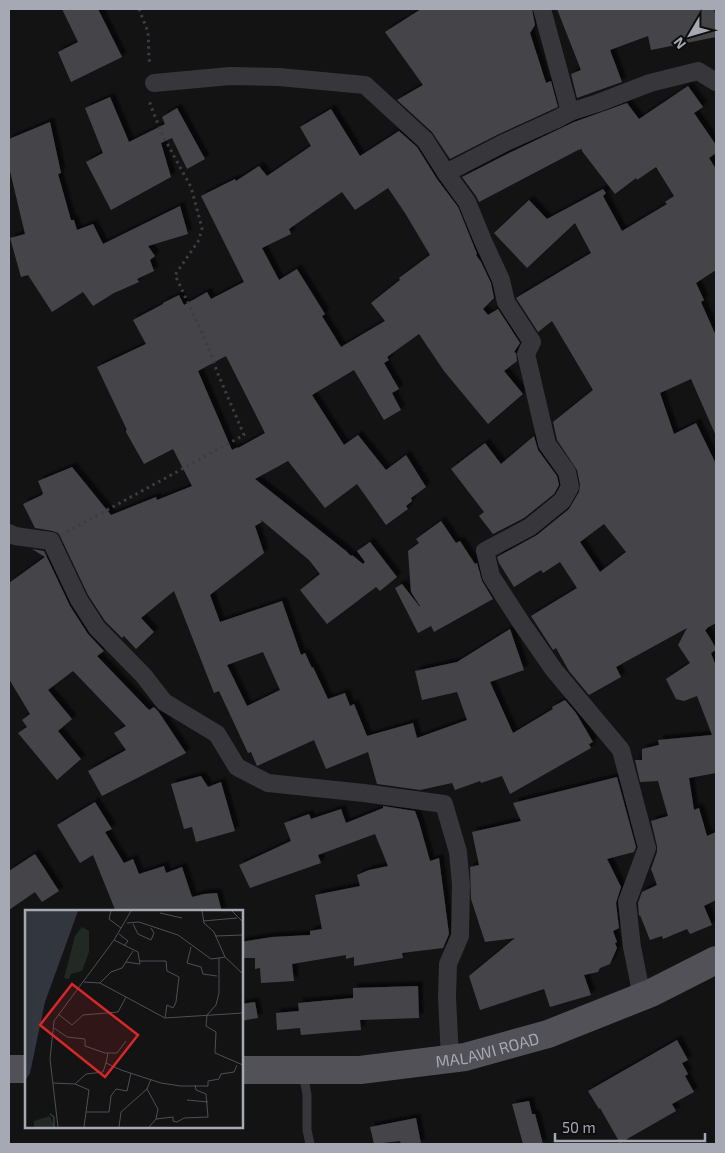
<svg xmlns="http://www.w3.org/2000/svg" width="725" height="1153" viewBox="0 0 725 1153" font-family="'Exo 2',sans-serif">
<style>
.building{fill:#454549;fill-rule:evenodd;filter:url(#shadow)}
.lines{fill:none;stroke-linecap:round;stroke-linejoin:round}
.path{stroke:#3c3d42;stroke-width:3;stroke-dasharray:2.5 4;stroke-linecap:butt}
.lane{stroke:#36363b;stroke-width:9}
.street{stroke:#36363b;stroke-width:18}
.primary{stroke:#515157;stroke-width:28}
.labels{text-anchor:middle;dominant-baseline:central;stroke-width:4;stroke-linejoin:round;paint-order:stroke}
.street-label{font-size:16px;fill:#a6a8b3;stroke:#0e0e0f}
.inset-road{fill:none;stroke:#4e4f54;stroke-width:1}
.view{fill:#d62828;fill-opacity:0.15;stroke:#d62828;stroke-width:2.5}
.inset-edge{fill:none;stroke:#a6a8b3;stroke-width:2.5}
</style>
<defs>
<filter id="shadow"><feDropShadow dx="4.5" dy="-4.5" stdDeviation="1" flood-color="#0009"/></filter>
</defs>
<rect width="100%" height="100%" fill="#131314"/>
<!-- building -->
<g class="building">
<polygon points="62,9 98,9 122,57 71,82 58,52 78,42"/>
<polygon points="421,9 532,9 535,25 530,33 546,83 551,81 558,107 499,134 450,159 432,132 397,100 423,85 385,32"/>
<polygon points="557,9 714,9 716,19 716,37 651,50 648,36 610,50 622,82 577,98 571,74 581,70"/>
<path d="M688,86L703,107L694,113L716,145V153L709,158L716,169V270L696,283L704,300L701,302L716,336V436L691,379L660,393L674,434L696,423L716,464V623L707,628V629L705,630L716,648V650L711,653L716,666V773L689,778L694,810L699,808L707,836L716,832V900L704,906L712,925L690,934L687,929L663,939L662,936L650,940L640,915L639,916L638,903L642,892L657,885L651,869L657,852V846L651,821L668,816L658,781L640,782L635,760H642V749L659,745L658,740L712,735L697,696L684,701L676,699L666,679L690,663L678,645L687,628L616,667L621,677L589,695L569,671L556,648L553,650L531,616L577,588L560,562L543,573L541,570L514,587L499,563L497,557L537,535L569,509L579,492L580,485L577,470L557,440L553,422L593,390L552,321L538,332L516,298L591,253L575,223L527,268L494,233L529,200L547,219L603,189L606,193L603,196L622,231L667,204L665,202L674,196L656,167L637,180L636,178L615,194L582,151V149L578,150L479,202L476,196L462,177L509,153L574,122L627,103L639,119ZM604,524L626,552L600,572L580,542Z"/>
<polygon points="110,97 129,142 165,124 162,117 177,108 205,159 187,169 172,138 161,143 171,177 111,210 86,162 103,153 85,108"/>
<path d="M331,109L360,156L399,131L417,147L437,179L458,207L477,254L476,255L481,262L491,283L494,298L483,309L488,315L498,309L520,343L514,352L516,353L517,361L504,371L523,394L488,424L444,371L419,334L387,357L389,360L384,363L399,389L392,393L401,410L384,420L354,370L312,395L344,445L358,435L386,470L406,455L426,487L411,498L412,501L406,506L408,509L386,525L357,484L325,508L288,461L255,479L346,551L351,556L352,555L363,564L365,562L357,551L370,542L397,577L380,591L376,587L327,624L300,590L320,574L309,560L260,519L262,522L255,526L264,553L210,595L220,622L282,601L301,655L305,653L312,668L313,667L328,699L345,693L350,706L354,704L367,736L413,723L417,738L467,720L457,692L422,700L415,671L457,662L510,629L524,670L490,682L513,733L553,709L552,707L565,700L576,713L593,742L589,744L591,748L510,794L502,776L481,783L480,781L455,790L452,783L420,790L377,784L368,752L326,769L314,740L257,766L251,752L248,753L219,691L214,693L174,591L141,618L154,632L136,649L124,636L122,638L105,621L88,595L60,536L58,533L53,531L35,528L23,504L42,495L43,493L38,481L72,467L111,515L156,497L157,500L192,486L173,449L144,464L126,432V430H127L97,367L146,344L133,320L163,304V303L179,295L184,305L207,292L211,299L244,282L201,196L235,179L236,181L259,166L267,176L311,146L300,127ZM388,188L405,213L430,255L399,278L400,280L371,303L385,321L341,347L322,316L325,314L297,269L279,280L262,248L291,234L289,229L342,192L355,210ZM226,356L265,433L238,448V447L232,450L198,371ZM263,652L280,690L247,706L227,665Z"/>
<polygon points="50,122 61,173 58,174 71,220 74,220 77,230 93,224 103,244 180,206 188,234 148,246 155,256 150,260 154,271 137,279 139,282 114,293 93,306 83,292 52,312 28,275 21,277 10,238 25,234 9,167 9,139"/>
<polygon points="534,436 538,450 557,476 559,485 554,494 524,518 493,534 479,516 484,512 451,469 485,443 501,464"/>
<polygon points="441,521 456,543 460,541 475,564 477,563 482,581 493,599 434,632 431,626 418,633 395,588 402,584 420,607 420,606 411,592 408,551 419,543 416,539"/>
<polygon points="32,549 44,551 70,606 88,634 104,651 97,656 149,710 154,707 158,711 186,753 102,796 88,771 126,750 114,733 126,726 73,671 48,690 72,719 58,731 81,759 57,780 18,733 27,727 22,720 30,714 9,679 9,583 45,557"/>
<polygon points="201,776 208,787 221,782 235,831 196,842 192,827 184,829 171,784"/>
<polygon points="617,777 636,847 634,852 607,859 621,887 616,903 619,928 613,931 617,942 615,943 617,948 610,964 600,968 598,972 584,975 591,995 550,1007 544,989 480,1010 469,976 515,938 485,942 471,899 470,867 479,865 472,832 521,821 513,803"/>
<polygon points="95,802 112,829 105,832 124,863 133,859 139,874 164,866 166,873 182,867 192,897 204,894 217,893 222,912 116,912 93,855 80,863 57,825"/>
<polygon points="383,806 415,811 419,822 430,861 439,858 449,934 443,948 402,953 403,958 354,966 354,957 346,959 346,955 292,964 294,981 261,983 260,968 255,969 255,958 241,958 241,942 272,937 310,935 310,931 322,929 315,895 360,886 357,875 369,870 388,866 375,834 318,855 321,863 250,888 239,865 291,841 284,823 309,814 311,819 341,809 346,823 383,808"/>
<polygon points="35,854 59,891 42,902 35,892 9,910 9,871"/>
<polygon points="418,986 419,1018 360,1020 361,1030 301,1035 300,1028 277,1030 276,1013 299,1011 298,1003 353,998 353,988"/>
<polygon points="255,1002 258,1018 241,1021 241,1004"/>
<polygon points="677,1040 688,1060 682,1063 688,1074 685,1076 694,1092 672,1104 676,1111 620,1143 600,1108 599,1109 588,1091"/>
<polygon points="529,1101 532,1114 535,1114 543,1144 523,1144 512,1104"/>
<polygon points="416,1118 421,1144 401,1144 400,1141 374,1144 370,1127"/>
</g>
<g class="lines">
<!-- path -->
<g class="path">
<polyline points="139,9 148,32 149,58 150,65"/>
<polyline points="67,532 244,435 218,374 206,341 175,275 199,240 202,228 191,187 163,136 150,104 151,101"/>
</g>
<!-- lane -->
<polyline class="lane" points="303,1073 307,1095 307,1130 310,1144"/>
<!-- street -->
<g class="street">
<polyline points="154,83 230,76 279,77 365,85 425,140 446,173 467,202 483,241 501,280 506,302 532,342 526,354 547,444 567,472 570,487 562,501 530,527 485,551 491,576 520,621 554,670 621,750 647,848 627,902 632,947 642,997"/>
<polyline points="570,112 598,103 650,83 698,71 716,82"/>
<polyline points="446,173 504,143 557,119 570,112 542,9"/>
<polyline points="9,533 15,536 51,541 79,600 97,628 144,676 164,702 217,734 237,767 268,783 364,793 444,804 458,852 461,885 460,936 448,964 447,997 450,1059"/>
</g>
<!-- primary -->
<g class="primary">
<polyline points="9,1069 26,1069"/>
<path id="s1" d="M241,1070H360L465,1057L548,1034L651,993L716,960"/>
</g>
</g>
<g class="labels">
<!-- street labels -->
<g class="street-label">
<text stroke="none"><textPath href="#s1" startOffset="248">MALAWI ROAD</textPath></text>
</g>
</g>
<!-- overview -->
<g transform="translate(25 910)">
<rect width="218" height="218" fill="#131314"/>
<path d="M57,17L64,21V42L57,61L46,64L44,69L39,68L50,26ZM25,206L30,217H9V211Z" fill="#222824"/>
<path d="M0,1H53L20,92L5,163L0,171Z" fill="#32373f"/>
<path class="inset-road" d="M86,1L84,9L96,18M177,1L179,13L189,22L200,47L194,48V83L191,95L182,105L181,116L191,122L190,143L218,155M207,1L218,12M135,3L157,8M178,11L212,8M102,13L114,12L153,25L186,49L194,48M108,14L113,24L126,30L129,23L126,18M94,24L103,31L99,36M190,26L218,25M89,30L113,42L115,54L101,52M166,37L162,53L176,57L178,64L192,66M200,47L218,64M115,51H141L142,61L154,67L151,92L148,98L142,95L140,108M59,72L75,73L140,108L218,103M75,73L86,62L97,58L108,41M33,104L47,115L58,105L93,102L101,87M29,118L42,127L60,129V136L80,143H92L101,131M83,143L81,153L96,160L136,173L156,176H183V171L194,169L196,164L209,162L212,155M126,169L122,179L133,199M28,173L50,174L61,164L78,162L81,153M50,174L64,180L59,217M162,190L183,192M61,202H84L86,186L91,179L102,181L106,163M25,204L29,207V217M131,209L148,207V211L152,212L159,208L183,207L181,184L171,180L170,175M33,217L25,149L29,111L89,30L106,1M94,217L96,202L122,179M124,217L131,209L133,199"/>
<path class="view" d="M47,74L113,125L80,167L15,115Z"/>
<rect width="218" height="218" class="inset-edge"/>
</g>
<!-- border -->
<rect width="725" height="1153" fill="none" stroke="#a6a8b3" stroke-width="20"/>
<!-- north arrow -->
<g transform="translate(690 35) rotate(232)" stroke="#0e0e0f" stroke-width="4" paint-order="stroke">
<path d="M0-4L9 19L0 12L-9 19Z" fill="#a6a8b3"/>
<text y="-8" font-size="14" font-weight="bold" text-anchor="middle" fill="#a6a8b3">N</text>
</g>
<!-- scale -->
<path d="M555 1133v8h150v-8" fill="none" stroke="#a6a8b3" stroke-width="2.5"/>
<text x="562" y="1133" font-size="15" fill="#a6a8b3" stroke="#0e0e0f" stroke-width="4" paint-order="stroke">50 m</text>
</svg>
